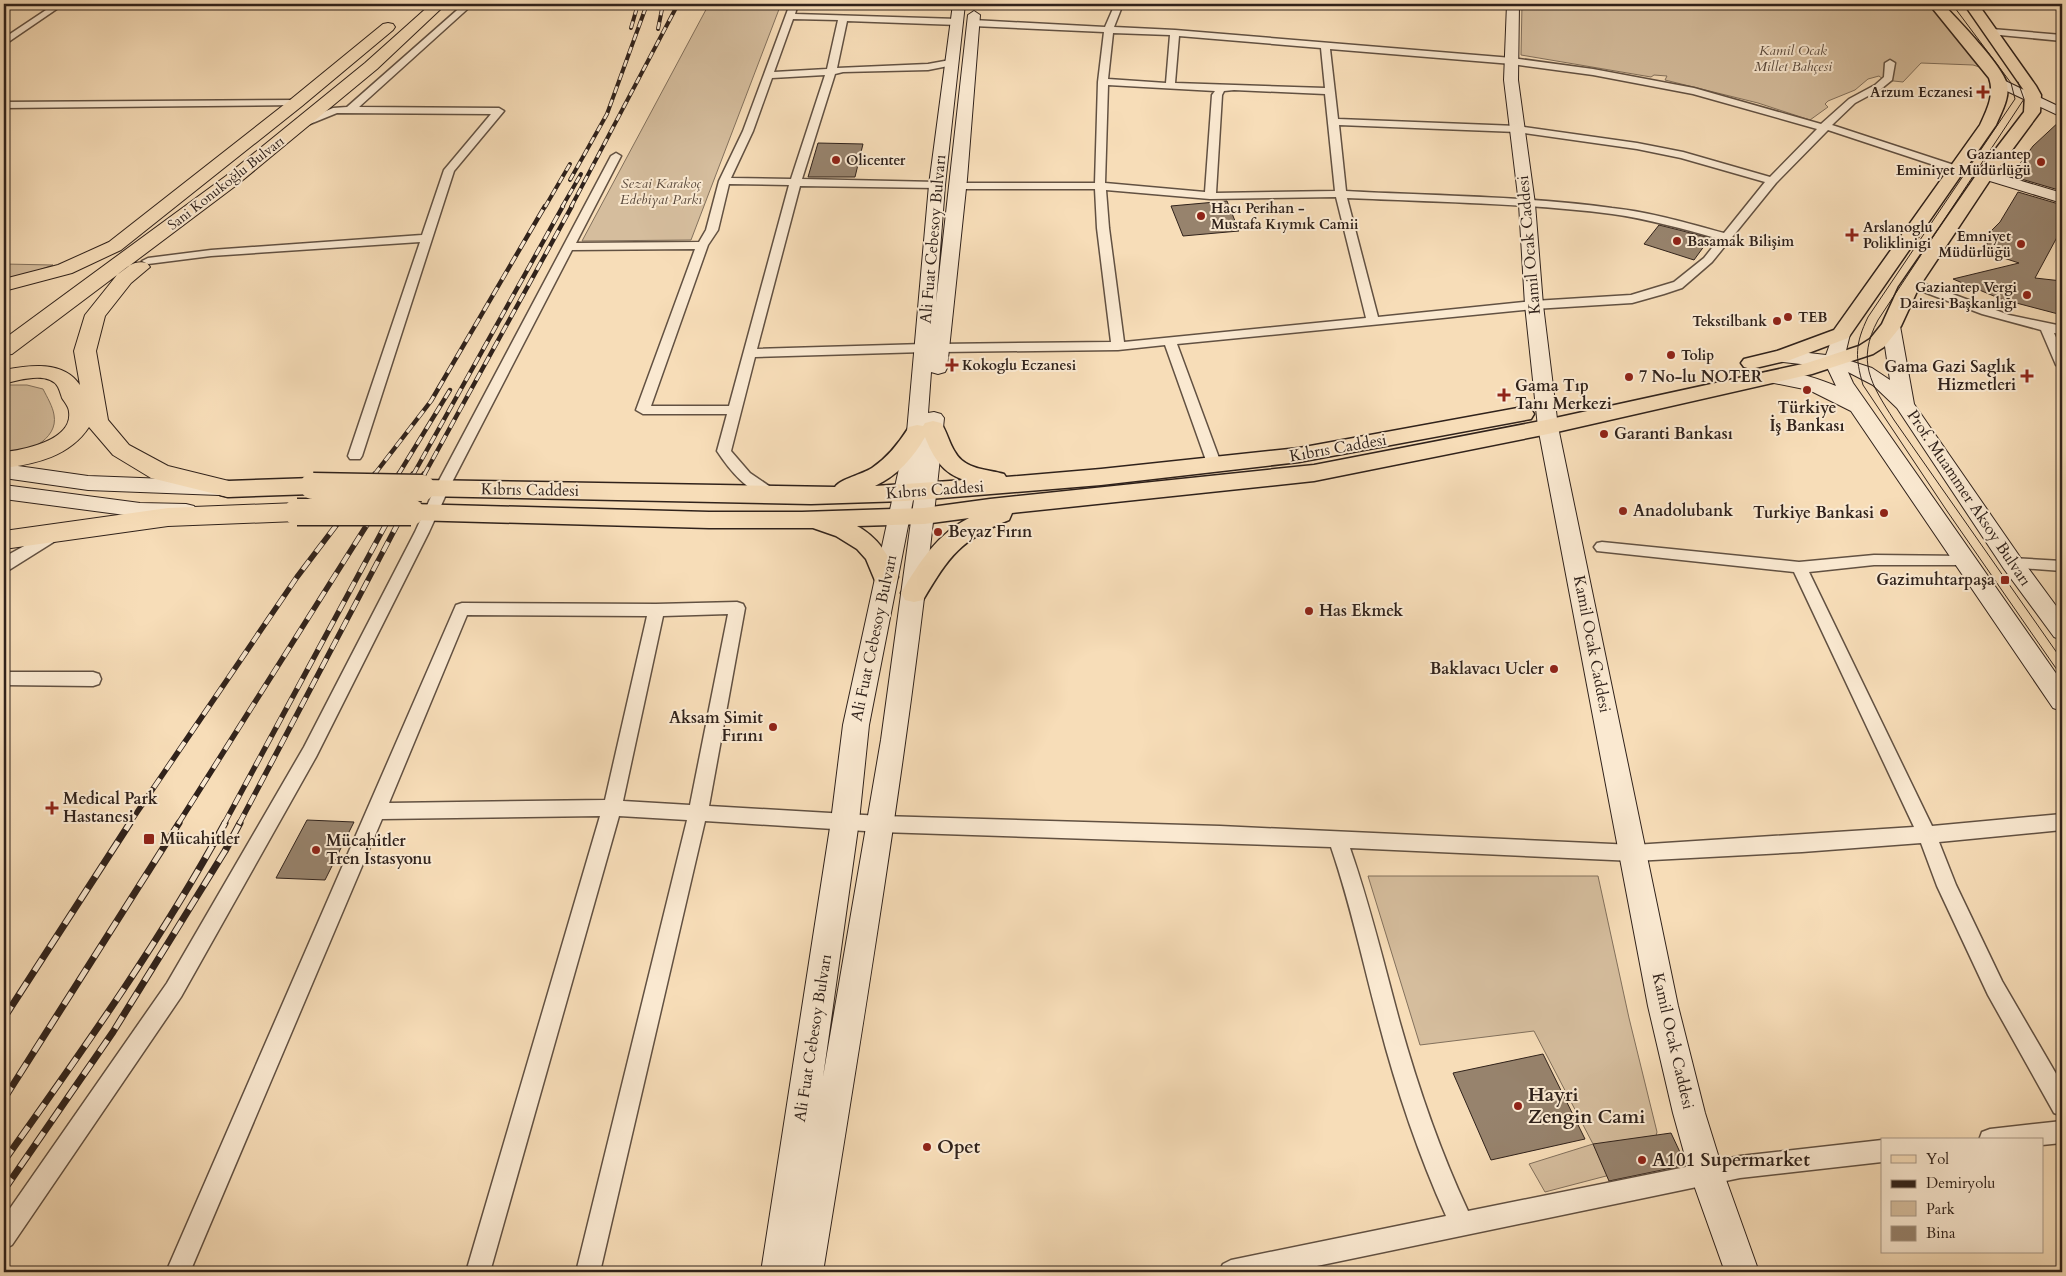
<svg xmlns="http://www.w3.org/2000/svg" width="2066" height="1276" viewBox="0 0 2066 1276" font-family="Cardo,serif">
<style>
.green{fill:#d5bd9d;stroke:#82705c}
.building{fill:#97836d;stroke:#30221b}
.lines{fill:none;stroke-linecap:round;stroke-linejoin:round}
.street-casing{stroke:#625142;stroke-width:3}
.secondary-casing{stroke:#30221b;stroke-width:2}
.primary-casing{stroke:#30221b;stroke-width:3}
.highway-casing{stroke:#30221b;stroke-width:2}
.street{fill:#fae9d1;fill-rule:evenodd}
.secondary{fill:#fae9d1;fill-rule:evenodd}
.primary{fill:#f7ddb8;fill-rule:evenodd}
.highway{fill:#f7ddb8;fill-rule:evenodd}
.tram{stroke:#30221b;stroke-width:1}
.rail-far3-casing{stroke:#30221b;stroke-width:4}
.rail-far2-casing{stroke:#30221b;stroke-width:4.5}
.rail-far1-casing{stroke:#30221b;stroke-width:5.5}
.rail-casing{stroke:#30221b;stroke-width:7}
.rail-far3{stroke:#fae9d1;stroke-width:2.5;stroke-dasharray:7;stroke-linecap:butt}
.rail-far2{stroke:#fae9d1;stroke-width:3;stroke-dasharray:9;stroke-linecap:butt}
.rail-far1{stroke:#fae9d1;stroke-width:4;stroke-dasharray:11;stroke-linecap:butt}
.rail{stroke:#fae9d1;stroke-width:5;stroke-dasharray:14;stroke-linecap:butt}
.primary-bridge-casing{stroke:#30221b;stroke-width:29;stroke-linecap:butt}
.primary-bridge{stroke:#f7ddb8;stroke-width:26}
.poi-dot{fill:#8f2418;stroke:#fae9d1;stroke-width:2}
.labels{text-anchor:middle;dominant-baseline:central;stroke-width:4;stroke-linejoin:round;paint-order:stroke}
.far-park-label{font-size:14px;font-style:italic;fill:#59493c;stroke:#fae9d1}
.far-poi-label{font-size:14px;font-weight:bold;fill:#30221b;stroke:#fae9d1;text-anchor:start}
.far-street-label{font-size:14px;fill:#30221b;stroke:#fae9d1}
.street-label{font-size:16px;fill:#30221b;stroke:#fae9d1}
.poi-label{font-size:16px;font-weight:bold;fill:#30221b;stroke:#fae9d1;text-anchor:start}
.near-poi-label{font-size:19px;font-weight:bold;fill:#30221b;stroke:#fae9d1;text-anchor:start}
</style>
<rect width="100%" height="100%" fill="#f7ddb8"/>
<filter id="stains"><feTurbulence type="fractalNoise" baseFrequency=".004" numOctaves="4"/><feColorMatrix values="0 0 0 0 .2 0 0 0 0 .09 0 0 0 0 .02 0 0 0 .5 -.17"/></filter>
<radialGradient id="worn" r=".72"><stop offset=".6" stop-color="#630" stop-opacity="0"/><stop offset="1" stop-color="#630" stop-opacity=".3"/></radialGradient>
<!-- green -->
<g class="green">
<polygon points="709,4 781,4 691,240 582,241"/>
<polygon points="1522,4 1931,4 1986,69 1973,65 1921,63 1903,82 1884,80 1879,76 1868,79 1855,90 1828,101 1825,104 1828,107 1810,120 1758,103 1665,80 1667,76 1654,75 1651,77 1521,55"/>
<polygon points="4,264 53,265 19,277 4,280"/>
<path d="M4,385H27L43,389C47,397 53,407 54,415C59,440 24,455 4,455Z"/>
<polygon points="1368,876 1598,876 1629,1018 1657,1132 1648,1165 1545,1192 1529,1164 1593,1144 1534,1031 1420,1045"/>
</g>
<!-- building -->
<g class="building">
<polygon points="2062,119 2062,191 2011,176 2033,146"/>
<polygon points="818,143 863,144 855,177 808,177"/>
<polygon points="2018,192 2062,205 2062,228 2035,278 2062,281 2062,315 2001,299 1953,279 2019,263 1982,251 1992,236 1988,234 2000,222"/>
<polygon points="1227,201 1239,231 1183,236 1171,206"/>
<polygon points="1659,225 1679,230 1710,238 1694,260 1644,244"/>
<polygon points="307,820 354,822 325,880 276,878"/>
<polygon points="1543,1054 1585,1139 1491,1160 1453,1073"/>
<polygon points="1671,1133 1686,1165 1609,1181 1593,1144"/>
</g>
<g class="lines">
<defs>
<g id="street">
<polygon points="55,4 64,4 4,45 4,38"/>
<polygon points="464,4 473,4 359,107 499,108 504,111 454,171 362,456 360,459 350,459 348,456 420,242 211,256 148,264 142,261 148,258 211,250 422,235 444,170 491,114 337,113 305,126 301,127 296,124 333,108 347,107"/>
<path d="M790,4H798L795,14L958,19L962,22L958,25L847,21L837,68L928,64L950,60L955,63L953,65L928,70L843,72L835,74L802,179L937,182L942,185L937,188L800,186L757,349L924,344L930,348L924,352L755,357L731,451L750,473L778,492L780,495L778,498L773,500C749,493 730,471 717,451L727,414H643L636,410L695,249L572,250L449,488L429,532L316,757L181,997L12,1245L4,1249V1217L167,983L304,747L415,532L435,488L611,156L616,153L621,156L576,243L699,242L706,230L719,181L743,131ZM793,19L838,20L827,69L774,72ZM825,75L791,179L731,178L753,131L772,78ZM729,184L789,185L729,406H651L708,245L718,230Z"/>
<path d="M1115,4H1123L1114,27L1175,30L1512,58L1593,69L1694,88L1821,124L1849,99L1875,85L1884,77L1885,63L1890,60L1895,63L1892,80L1881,89L1855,103L1832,125L1960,167L1961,169L1956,172L1952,171L1828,130L1776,183L1712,262L1682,288L1664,294L1632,303L1534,309L1177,344L1222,466L1220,469H1210L1208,466L1165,345L1118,350L940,352L934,348L940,344L1111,342L1097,228L1095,189H958L953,186L958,183H1095L1098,82L1104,32L973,26L969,23L973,20L1105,27ZM1113,33L1170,35L1166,83L1108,79ZM1179,36L1321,48L1325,88L1175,83ZM1330,49L1512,64L1593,75L1693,94L1817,129L1770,177L1683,152L1637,143L1517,126L1338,119ZM1108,85L1215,91L1212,95L1205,192L1105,183ZM1234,90L1325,94L1335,191L1216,193L1222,95L1224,91ZM1339,125L1517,132L1637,149L1681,158L1765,182L1724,233C1687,223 1650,212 1612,208C1525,196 1434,196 1346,191ZM1106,190L1210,199L1336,197L1366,318L1124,342L1109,228ZM1347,198C1435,202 1525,203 1612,214C1648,219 1684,229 1719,239L1704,258L1674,282L1631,295L1534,301L1378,317Z"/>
<polygon points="1992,29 2062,35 2062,41 1989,34 1988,32"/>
<polygon points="296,100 301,103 299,105 4,108 4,102"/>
<polygon points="1912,279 2009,315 2062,326 2062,334 2054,333 2062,351 2062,369 2056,365 2041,330 1982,314 1908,286 1906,283 1908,280"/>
<polygon points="55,529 60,530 62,534 60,538 9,570 4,571 4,558 6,556"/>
<path d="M1602,542L1799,562L1874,555L1968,556L1971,560L1968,564L1963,565H1874L1809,572L1932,826L2062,814V830L1939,842L1956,885L2002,981L2062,1084V1116L2054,1113L1988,995L1937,886L1921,843L1802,852L1634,861L1350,848C1370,905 1384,964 1400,1023C1418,1087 1440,1151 1468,1211L1740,1156L1882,1140V1162L1740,1178L1288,1272H1219L1223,1264L1231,1260L1446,1216C1418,1154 1396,1088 1379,1023C1363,964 1351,905 1331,847L881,832L705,821L600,1272H576L687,820L619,816L490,1272H466L600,816L382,819L190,1272H166L456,605L462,603L656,604L737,602L743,604L745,608L709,806L881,816L1220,826L1634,845L1914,827L1794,572L1597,551L1594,547L1597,543ZM728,614L690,805L623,801L663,616ZM467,615L647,616L605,800L389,803Z"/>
<polygon points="2012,558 2062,561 2062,571 2007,567 2004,563 2007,559"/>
<polygon points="4,672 93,672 99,674 101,679 99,684 93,686 4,685"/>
<polygon points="2062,1121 2062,1143 2042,1145 2042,1140 1979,1140 1982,1132 1990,1129"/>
</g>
<g id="secondary">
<path d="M953,4H965L945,185L936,303L968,15L974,11L980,15L967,179L947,368L945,372L938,374L931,372L928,413L934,412L941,414L944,418C916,705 869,988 823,1272H761L831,821L843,725L907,432L929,185ZM916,485L881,740L823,1077L859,821L869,725Z"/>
<polygon points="1507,4 1519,4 1518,80 1535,204 1543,305 1558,427 1678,1006 1705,1113 1724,1174 1759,1272 1725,1272 1690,1174 1673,1113 1648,1006 1538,427 1525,305 1519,204 1504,80"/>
<polygon points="1999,78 2062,108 2062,117 1994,85 1992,82 1994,79"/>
<polygon points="1985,170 2062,193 2062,203 1980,178 1977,175 1980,172"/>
<path d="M1891,321L1897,322L1900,326L1914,404L2020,557L2062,614V640L2054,637L2004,569L1897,408L1873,385L1848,372L1853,383L2062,682V711L2053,708L1851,411L1809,390L1764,381L1761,377L1764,373C1786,367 1816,378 1836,386L1827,367L1783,362L1776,360L1774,356L1776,352L1783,350L1826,355L1835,330L1841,329L1847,330L1850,334L1844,359L1872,368L1890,380L1882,326L1885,322Z"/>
<polygon points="4,464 88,476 219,481 226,483 230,488 226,493 219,495 88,490 4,478"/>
<polygon points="4,485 140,503 186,504 194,506 197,511 194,516 186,518 140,517 4,499"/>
</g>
<g id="primary">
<path d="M1929,4H1943C1958,20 2002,65 2007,84C2010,98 2001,113 1996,125L1848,338L1790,360L1751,369L1744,367L1741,363L1744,359L1777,351L1834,330L1980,125C1987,110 1995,94 1989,78Z"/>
<path d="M1964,4H1978L2036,86L2041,95L2040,112L1992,177L1919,287L1901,326L1884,347L1873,354L1812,374L1548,434L1314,481L1012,513L1009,520C961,539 949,556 923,600L914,602L905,600L901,593C919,563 937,534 969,518L924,524L857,526C879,538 888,555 898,577L894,583L885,586L876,583L866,559L857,549L836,536L813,528H709L411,520L403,518L399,512L403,506L411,504L709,512H802L924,508L990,499L1314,465L1546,420L1807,363L1859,346L1870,339L1882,324L1899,287L1979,171L2024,112L2025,95L2023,89Z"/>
<path d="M1523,407L1531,409L1534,414L1531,419L1299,462L1101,485L905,501L811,504L422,496L414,494L410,488L414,482L422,480L835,487C840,479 863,474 872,468C888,457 899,443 909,427L917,425L923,426L925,423L933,421L941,423C947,432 949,443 955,452C965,470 987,469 1004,474L1006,477L1101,469L1299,448ZM925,437C933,457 943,474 965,480L875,486C898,475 913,458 925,437Z"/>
<polygon points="313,478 321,481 325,486 321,491 313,494 228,497 220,495 216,489 220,483 228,481"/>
</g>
<g id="highway">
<path d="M431,4H446L377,69L238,184L117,275C127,267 134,260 147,263L150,267L131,283L105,316L96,351L108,420L129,445L168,466L237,483L240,489L237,495L228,497L151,478L113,455L89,427C70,456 36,464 4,468V452C24,450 73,440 69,412C69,407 65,403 62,398C61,395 60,391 58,387C49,371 18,380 4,384V370C30,365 63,360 80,385L74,351L85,315L117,275L12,354L4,355V339L226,176L365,63Z"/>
<polygon points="388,23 393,24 395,27 393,30 302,106 121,250 72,273 4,291 4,279 58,265 109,242 290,100 383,24"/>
<polygon points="297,503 306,506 309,512 306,518 297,521 168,526 4,549 4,531 168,508"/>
</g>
</defs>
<!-- street casing -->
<use href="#street" class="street-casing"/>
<!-- secondary casing -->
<use href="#secondary" class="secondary-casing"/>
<!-- primary casing -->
<use href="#primary" class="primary-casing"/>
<!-- highway casing -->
<use href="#highway" class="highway-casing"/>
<!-- street -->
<use href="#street" class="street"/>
<!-- secondary -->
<use href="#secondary" class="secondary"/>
<!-- primary -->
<use href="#primary" class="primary"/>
<!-- highway -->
<use href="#highway" class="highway"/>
<!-- tram -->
<g class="tram">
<path d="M1952,4L2011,83L2015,99L1868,317C1855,344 1855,357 1863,385L1947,511L2062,677"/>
<path d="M2018,82L2024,99L1878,320C1856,361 1871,384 1894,420L2062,660"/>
</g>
<defs>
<g id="rail-far3">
<polyline points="631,28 638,4"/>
<polyline points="658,29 663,4"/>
<polyline points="570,180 607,114 647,4"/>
<polyline points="545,207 570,164"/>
<polyline points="562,207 581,174"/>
<polyline points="571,207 678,4"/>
</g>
<g id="rail-far2">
<polyline points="374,475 431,401 545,206"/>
<polyline points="398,475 450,390"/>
<polyline points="413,475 563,206"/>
<polyline points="424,475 572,206"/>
</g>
<g id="rail-far1">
<polyline points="129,824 297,577 375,474"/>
<polyline points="178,824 399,474"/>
<polyline points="224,824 413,474"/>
<polyline points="239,824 424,474"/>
</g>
<g id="rail">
<polyline points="4,1018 130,823"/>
<polyline points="4,1099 179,823"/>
<path d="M4,1161C82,1051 160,942 225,823"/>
<polyline points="4,1190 113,1032 225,851 240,823"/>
</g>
</defs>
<!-- rail-far3 casing -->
<use href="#rail-far3" class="rail-far3-casing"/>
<!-- rail-far2 casing -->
<use href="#rail-far2" class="rail-far2-casing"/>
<!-- rail-far1 casing -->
<use href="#rail-far1" class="rail-far1-casing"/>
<!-- rail casing -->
<use href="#rail" class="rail-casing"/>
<!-- rail-far3 -->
<use href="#rail-far3" class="rail-far3"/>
<!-- rail-far2 -->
<use href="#rail-far2" class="rail-far2"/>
<!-- rail-far1 -->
<use href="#rail-far1" class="rail-far1"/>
<!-- rail -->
<use href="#rail" class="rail"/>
<defs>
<g id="primary-bridge">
<polyline points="313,486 422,488"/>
<polyline points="297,512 411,512"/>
</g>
</defs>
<!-- primary-bridge casing -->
<use href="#primary-bridge" class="primary-bridge-casing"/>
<!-- primary-bridge -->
<use href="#primary-bridge" class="primary-bridge"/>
</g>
<!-- markers -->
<g class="poi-dot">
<path d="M1980.5 84.5h5v5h5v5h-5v5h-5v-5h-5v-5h5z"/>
<circle cx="836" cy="160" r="5"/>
<circle cx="2041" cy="162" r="5"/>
<circle cx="1201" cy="216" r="5"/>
<path d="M1849.5 227.5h5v5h5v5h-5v5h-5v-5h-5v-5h5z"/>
<circle cx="1677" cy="241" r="5"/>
<circle cx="2021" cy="244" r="5"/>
<circle cx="2027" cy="295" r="5"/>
<circle cx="1788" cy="317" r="5"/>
<circle cx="1777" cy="321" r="5"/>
<circle cx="1671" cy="355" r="5"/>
<path d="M949.5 357.5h5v5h5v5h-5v5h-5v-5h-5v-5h5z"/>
<path d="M2024.5 368.5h5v5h5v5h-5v5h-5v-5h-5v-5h5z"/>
<circle cx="1629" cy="377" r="5"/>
<circle cx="1807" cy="390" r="5"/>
<path d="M1501.5 387.5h5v5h5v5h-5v5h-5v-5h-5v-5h5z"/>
<circle cx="1604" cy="434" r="5"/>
<circle cx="1623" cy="511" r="5"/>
<circle cx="1884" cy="513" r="5"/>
<circle cx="938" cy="532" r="5"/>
<rect x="2000" y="575" width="10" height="10" rx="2.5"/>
<circle cx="1309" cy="611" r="5"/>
<circle cx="1554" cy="669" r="5"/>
<circle cx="773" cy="727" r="5"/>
<path d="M49.5 800.5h5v5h5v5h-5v5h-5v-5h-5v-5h5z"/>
<rect x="143" y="833" width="12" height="12" rx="2.5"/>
<circle cx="316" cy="850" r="5"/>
<circle cx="1518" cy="1106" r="5"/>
<circle cx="927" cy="1147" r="5"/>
<circle cx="1642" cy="1160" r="5"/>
</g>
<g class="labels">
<!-- far-park labels -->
<g class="far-park-label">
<text x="1793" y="50">Kamil Ocak<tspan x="1793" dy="16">Millet Bahçesi</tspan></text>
<text x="661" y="183">Sezai Karakoç<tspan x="661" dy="16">Edebiyat Parkı</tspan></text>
</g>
<!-- far-poi labels -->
<g class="far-poi-label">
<text x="1973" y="92" text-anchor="end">Arzum Eczanesi</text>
<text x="2031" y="154" text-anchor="end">Gaziantep<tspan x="2031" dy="16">Eminiyet Müdürlüğü</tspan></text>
<text x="846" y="160">Olicenter</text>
<text x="1211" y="208">Hacı Perihan -<tspan x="1211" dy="16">Mustafa Kıymık Camii</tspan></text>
<text x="1863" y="227">Arslanoglu<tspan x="1863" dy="16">Poliklinigi</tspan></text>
<text x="2011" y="236" text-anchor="end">Emniyet<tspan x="2011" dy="16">Müdürlüğü</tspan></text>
<text x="1687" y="241">Basamak Bilişim</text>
<text x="2017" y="287" text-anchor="end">Gaziantep Vergi<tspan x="2017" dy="16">Dairesi Başkanlığı</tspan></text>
<text x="1798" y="317">TEB</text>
<text x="1767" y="321" text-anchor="end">Tekstilbank</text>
<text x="1681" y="355">Tolip</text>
<text x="962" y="365">Kokoglu Eczanesi</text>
</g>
<!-- far-street labels -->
<g class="far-street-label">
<text transform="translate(226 183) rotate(-38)">Sani Konukoğlu Bulvarı</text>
</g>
<!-- street labels -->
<g class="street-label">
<text transform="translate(933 239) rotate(-85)">Ali Fuat Cebesoy Bulvarı</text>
<text transform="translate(1529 245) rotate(-95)">Kamil Ocak Caddesi</text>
<text transform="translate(1338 448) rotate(-10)">Kıbrıs Caddesi</text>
<text transform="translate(530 490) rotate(1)">Kıbrıs Caddesi</text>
<text transform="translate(935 490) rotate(-4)">Kıbrıs Caddesi</text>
<text transform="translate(1969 498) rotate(56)">Prof. Muammer Aksoy Bulvarı</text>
<text transform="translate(874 638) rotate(-78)">Ali Fuat Cebesoy Bulvarı</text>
<text transform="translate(1592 644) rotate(79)">Kamil Ocak Caddesi</text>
<text transform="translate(813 1038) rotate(-81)">Ali Fuat Cebesoy Bulvarı</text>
<text transform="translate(1673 1041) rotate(77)">Kamil Ocak Caddesi</text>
</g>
<!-- poi labels -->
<g class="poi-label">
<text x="2016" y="367" text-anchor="end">Gama Gazi Saglık<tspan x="2016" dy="18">Hizmetleri</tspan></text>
<text x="1639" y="377">7 No-lu NOTER</text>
<text x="1515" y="386">Gama Tıp<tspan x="1515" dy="18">Tanı Merkezi</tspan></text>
<text x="1807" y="408" text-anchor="middle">Türkiye<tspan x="1807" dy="18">İş Bankası</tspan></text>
<text x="1614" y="434">Garanti Bankası</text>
<text x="1633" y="511">Anadolubank</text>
<text x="1874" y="513" text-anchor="end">Turkiye Bankasi</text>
<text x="948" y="532">Beyaz Fırın</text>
<text x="1995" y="580" text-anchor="end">Gazimuhtarpaşa</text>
<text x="1319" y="611">Has Ekmek</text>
<text x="1544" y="669" text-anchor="end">Baklavacı Ucler</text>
<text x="763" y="718" text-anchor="end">Aksam Simit<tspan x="763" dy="18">Fırını</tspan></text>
<text x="63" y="799">Medical Park<tspan x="63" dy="18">Hastanesi</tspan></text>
<text x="160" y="839">Mücahitler</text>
<text x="326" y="841">Mücahitler<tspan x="326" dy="18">Tren İstasyonu</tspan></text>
</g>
<!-- near-poi labels -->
<g class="near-poi-label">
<text x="1528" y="1095">Hayri<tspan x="1528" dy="22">Zengin Cami</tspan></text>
<text x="937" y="1147">Opet</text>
<text x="1652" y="1160">A101 Supermarket</text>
</g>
</g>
<!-- margin -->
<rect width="2066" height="1276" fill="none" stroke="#f7ddb8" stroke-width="20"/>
<rect x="5" y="5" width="2056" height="1266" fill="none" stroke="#30221b" stroke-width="2.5"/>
<rect x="10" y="10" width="2046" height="1256" fill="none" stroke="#30221b"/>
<!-- legend -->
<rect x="1881" y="1138" width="162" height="115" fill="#fae9d1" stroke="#a99988"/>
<rect x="1891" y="1155" width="25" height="8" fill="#f7ddb8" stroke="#a99988"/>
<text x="1926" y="1164" font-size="15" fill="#30221b">Yol</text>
<rect x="1891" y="1180" width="25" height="8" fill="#30221b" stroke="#a99988"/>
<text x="1926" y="1188" font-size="15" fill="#30221b">Demiryolu</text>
<rect x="1891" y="1201" width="25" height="15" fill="#d5bd9d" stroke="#a99988"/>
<text x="1926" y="1214" font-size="15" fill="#30221b">Park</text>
<rect x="1891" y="1226" width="25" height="15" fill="#97836d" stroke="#a99988"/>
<text x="1926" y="1238" font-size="15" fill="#30221b">Bina</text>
<rect width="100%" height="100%" filter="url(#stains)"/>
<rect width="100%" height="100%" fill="url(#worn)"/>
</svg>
